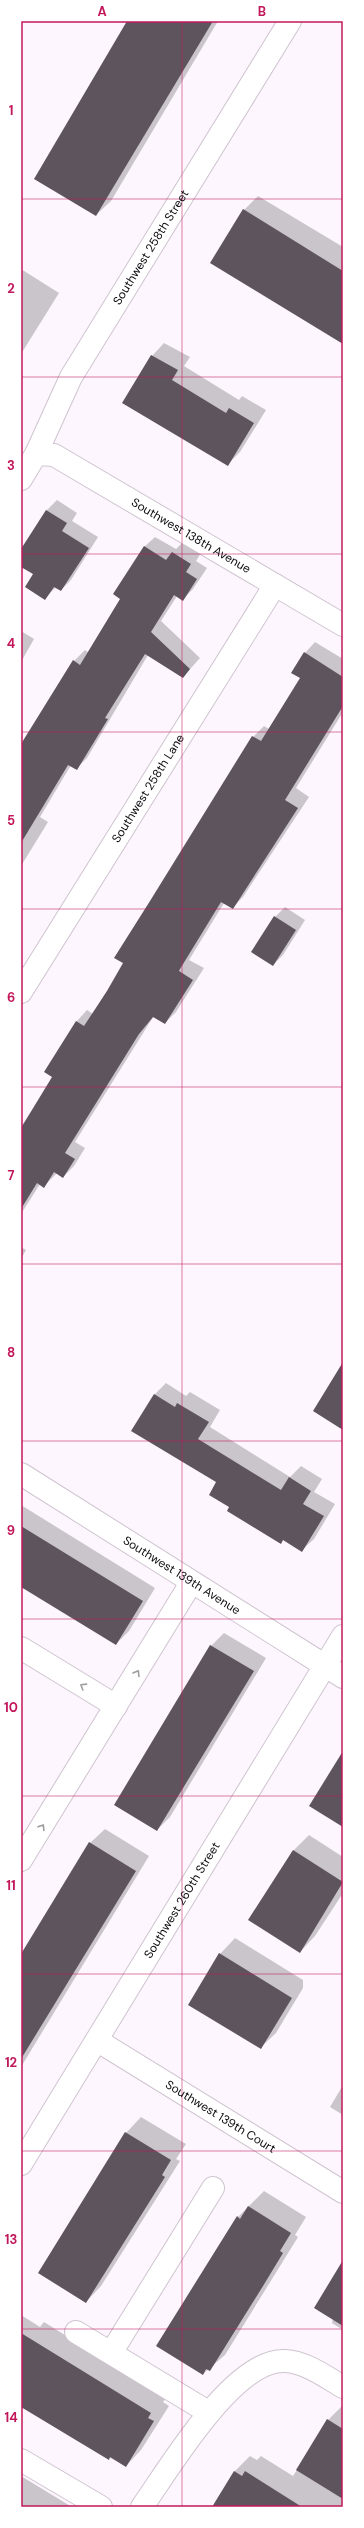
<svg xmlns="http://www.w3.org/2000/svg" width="364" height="2528" viewBox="0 0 364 2528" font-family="'DM Sans',sans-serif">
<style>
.shadow{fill:#0003}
.building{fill:#5e545e}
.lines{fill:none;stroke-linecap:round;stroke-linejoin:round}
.minor-casing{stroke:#cfc4d0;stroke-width:24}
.minor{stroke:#fff;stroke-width:22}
.oneway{stroke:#9e9d9f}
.grid{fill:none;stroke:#c2185b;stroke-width:1;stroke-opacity:0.55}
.labels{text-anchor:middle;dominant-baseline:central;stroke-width:4;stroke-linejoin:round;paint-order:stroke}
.street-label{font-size:12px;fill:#0d0a0e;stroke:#fff}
.neatline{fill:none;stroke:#c2185b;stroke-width:1.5}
.grid-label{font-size:13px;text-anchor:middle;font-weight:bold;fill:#c2185b}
</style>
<rect width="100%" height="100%" fill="#fdf6fe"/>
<!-- shadow -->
<g class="shadow">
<polygon points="129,21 218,21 111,201 96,215"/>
<polygon points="258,196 343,247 343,343 244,210"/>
<polygon points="21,269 59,293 21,354"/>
<polygon points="164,343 190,357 184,366 239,400 242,396 266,410 240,452 227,465 152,356"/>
<polygon points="57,500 77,513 72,521 98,537 71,580 61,590 56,587 45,598 35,574 21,566 21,550 47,510"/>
<polygon points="155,537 176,549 183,542 201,553 196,561 207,568 193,589 183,599 177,596 161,621 200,658 183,677 148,655 87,758 76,769 71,765 40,817 48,822 21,866 21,746 74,661 85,650 89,653 121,598 144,547"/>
<polygon points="21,631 34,639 21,662"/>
<polygon points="315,642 343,659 343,712 296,788 309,797 243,897 232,908 224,903 189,960 204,968 176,1012 165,1023 154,1016 150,1022 75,1142 85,1148 74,1166 63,1177 57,1173 44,1186 40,1184 21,1214 21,1127 54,1077 77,1021 87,1010 93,1014 124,963 253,737 264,726 269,729 301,678 305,653"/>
<polygon points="285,907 305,920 283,955 273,965 275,917"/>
<polygon points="21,1247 26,1250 21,1259"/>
<polygon points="166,1383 186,1396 190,1392 220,1410 210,1427 290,1477 301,1466 322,1479 314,1492 335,1504 314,1539 302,1550 230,1507 218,1482 154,1395"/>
<polygon points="21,1505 155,1588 129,1631 116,1644 21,1586"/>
<polygon points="224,1633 266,1658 170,1817 157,1830 211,1646"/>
<polygon points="105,1829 149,1856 21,2067 21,1956 90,1843"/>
<polygon points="309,1835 343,1857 343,1893 315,1936 300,1952 249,1919 294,1850"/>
<polygon points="235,1938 303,1980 303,1988 276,2033 260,2048 220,1954"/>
<polygon points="343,2085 343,2115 330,2107"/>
<polygon points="141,2117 186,2144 176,2159 180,2161 101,2286 86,2302 126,2133"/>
<polygon points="264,2191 306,2217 295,2235 298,2237 225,2355 203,2374 238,2217"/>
<polygon points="343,2263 343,2330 332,2323"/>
<polygon points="21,2315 40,2327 44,2322 166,2398 163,2402 169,2406 141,2450 126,2466 78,2441 21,2406"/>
<polygon points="343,2405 343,2507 213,2507 234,2472 250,2456 257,2460 261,2456 293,2476 328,2420"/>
<polygon points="21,2476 72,2507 21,2507"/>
</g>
<!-- building -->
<g class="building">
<polygon points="127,21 213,21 96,216 34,179"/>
<polygon points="243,209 343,271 343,344 210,263"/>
<polygon points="151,355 178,370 172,380 226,413 229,408 254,423 228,466 122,403"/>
<polygon points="46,510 67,523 62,531 89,548 61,591 54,587 45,600 25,587 33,574 21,567 21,549"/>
<polygon points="144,546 166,560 172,552 191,564 186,572 197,579 183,601 174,595 151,632 190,669 183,678 145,654 105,718 108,719 77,770 68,765 21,843 21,744 73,660 80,665 120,599 113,594"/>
<polygon points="304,652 343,677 343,706 285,800 298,808 233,909 221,902 180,969 179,971 193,980 165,1024 153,1017 139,1034 65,1153 75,1159 63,1178 54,1172 44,1188 37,1183 21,1209 21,1128 52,1077 44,1072 76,1021 84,1026 107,991 123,963 114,958 150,901 252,736 261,741 300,678 291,673"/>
<polygon points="274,916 296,930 273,966 251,952"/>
<polygon points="343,1362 343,1430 313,1411"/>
<polygon points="154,1394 175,1407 177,1403 209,1422 198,1439 281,1490 289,1477 311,1491 303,1504 324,1516 302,1552 283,1540 281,1544 227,1511 229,1507 209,1495 216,1482 131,1431"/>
<polygon points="21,1526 143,1601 116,1645 21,1587"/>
<polygon points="210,1645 254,1671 157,1831 114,1805"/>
<polygon points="343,1751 343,1827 309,1806"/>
<polygon points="89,1842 136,1871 21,2059 21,1954"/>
<polygon points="293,1850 343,1882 300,1953 248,1920"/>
<polygon points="219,1953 292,1998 261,2049 188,2005"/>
<polygon points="125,2132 171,2160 162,2175 165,2177 86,2303 38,2273"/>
<polygon points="248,2206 291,2233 280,2251 283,2253 263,2286 210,2371 206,2369 203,2375 156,2346 237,2216 240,2219"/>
<polygon points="343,2260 343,2326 314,2308"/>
<polygon points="21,2333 151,2413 148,2418 154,2421 126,2467 110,2457 109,2460 21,2407"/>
<polygon points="327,2419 343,2429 343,2499 296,2470"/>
<polygon points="234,2471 242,2476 245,2471 302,2507 212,2507"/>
</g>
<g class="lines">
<defs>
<g id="minor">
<path id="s1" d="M36,454L54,455L343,625"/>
<path id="s2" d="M21,479L36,454L71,377L290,21"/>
<path id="s3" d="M21,992L275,585"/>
<path id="s4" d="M21,1474L343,1677"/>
<polyline points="21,1648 116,1706"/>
<polyline points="21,1860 191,1583"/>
<path id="s5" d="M98,2041L343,2192"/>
<path id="s6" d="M21,2164L343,1636"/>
<polyline points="76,2332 208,2412"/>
<polyline points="111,2353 213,2188"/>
<polyline points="21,2460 101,2507"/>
<path d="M142,2507C169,2469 234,2358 285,2361C306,2362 326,2377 343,2387"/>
</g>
</defs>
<!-- minor casing -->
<use href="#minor" class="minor-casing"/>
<!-- minor -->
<use href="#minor" class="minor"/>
</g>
<!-- one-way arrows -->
<defs><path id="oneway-chevron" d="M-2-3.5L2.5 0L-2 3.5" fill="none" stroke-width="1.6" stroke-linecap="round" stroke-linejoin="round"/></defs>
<g class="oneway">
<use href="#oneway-chevron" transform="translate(137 1673) rotate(-59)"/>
<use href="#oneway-chevron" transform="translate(83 1686) rotate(-148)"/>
<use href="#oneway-chevron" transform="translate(42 1827) rotate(-58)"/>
</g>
<!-- grid -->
<path class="grid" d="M182,21V2507M21,199H343M21,377H343M21,554H343M21,732H343M21,909H343M21,1087H343M21,1264H343M21,1441H343M21,1619H343M21,1796H343M21,1974H343M21,2151H343M21,2329H343"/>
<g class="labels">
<!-- street labels -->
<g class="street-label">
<text stroke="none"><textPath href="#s2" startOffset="266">Southwest 258th Street</textPath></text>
<text stroke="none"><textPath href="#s1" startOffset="177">Southwest 138th Avenue</textPath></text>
<text stroke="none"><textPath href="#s3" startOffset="240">Southwest 258th Lane</textPath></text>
<text stroke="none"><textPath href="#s4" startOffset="190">Southwest 139th Avenue</textPath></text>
<text stroke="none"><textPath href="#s6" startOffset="309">Southwest 260th Street</textPath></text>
<text stroke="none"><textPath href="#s5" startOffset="144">Southwest 139th Court</textPath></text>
</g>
</g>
<!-- border -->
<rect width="364" height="2528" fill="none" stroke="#ffffff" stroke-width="44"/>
<rect x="22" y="22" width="320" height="2484" class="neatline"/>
<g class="grid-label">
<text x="102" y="16">A</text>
<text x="262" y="16">B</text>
<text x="11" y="115">1</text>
<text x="11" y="293">2</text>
<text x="11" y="470">3</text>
<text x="11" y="648">4</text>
<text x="11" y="825">5</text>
<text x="11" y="1002">6</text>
<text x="11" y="1180">7</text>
<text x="11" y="1357">8</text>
<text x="11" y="1535">9</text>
<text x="11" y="1712">10</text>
<text x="11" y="1890">11</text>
<text x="11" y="2067">12</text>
<text x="11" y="2244">13</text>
<text x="11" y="2422">14</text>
</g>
</svg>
